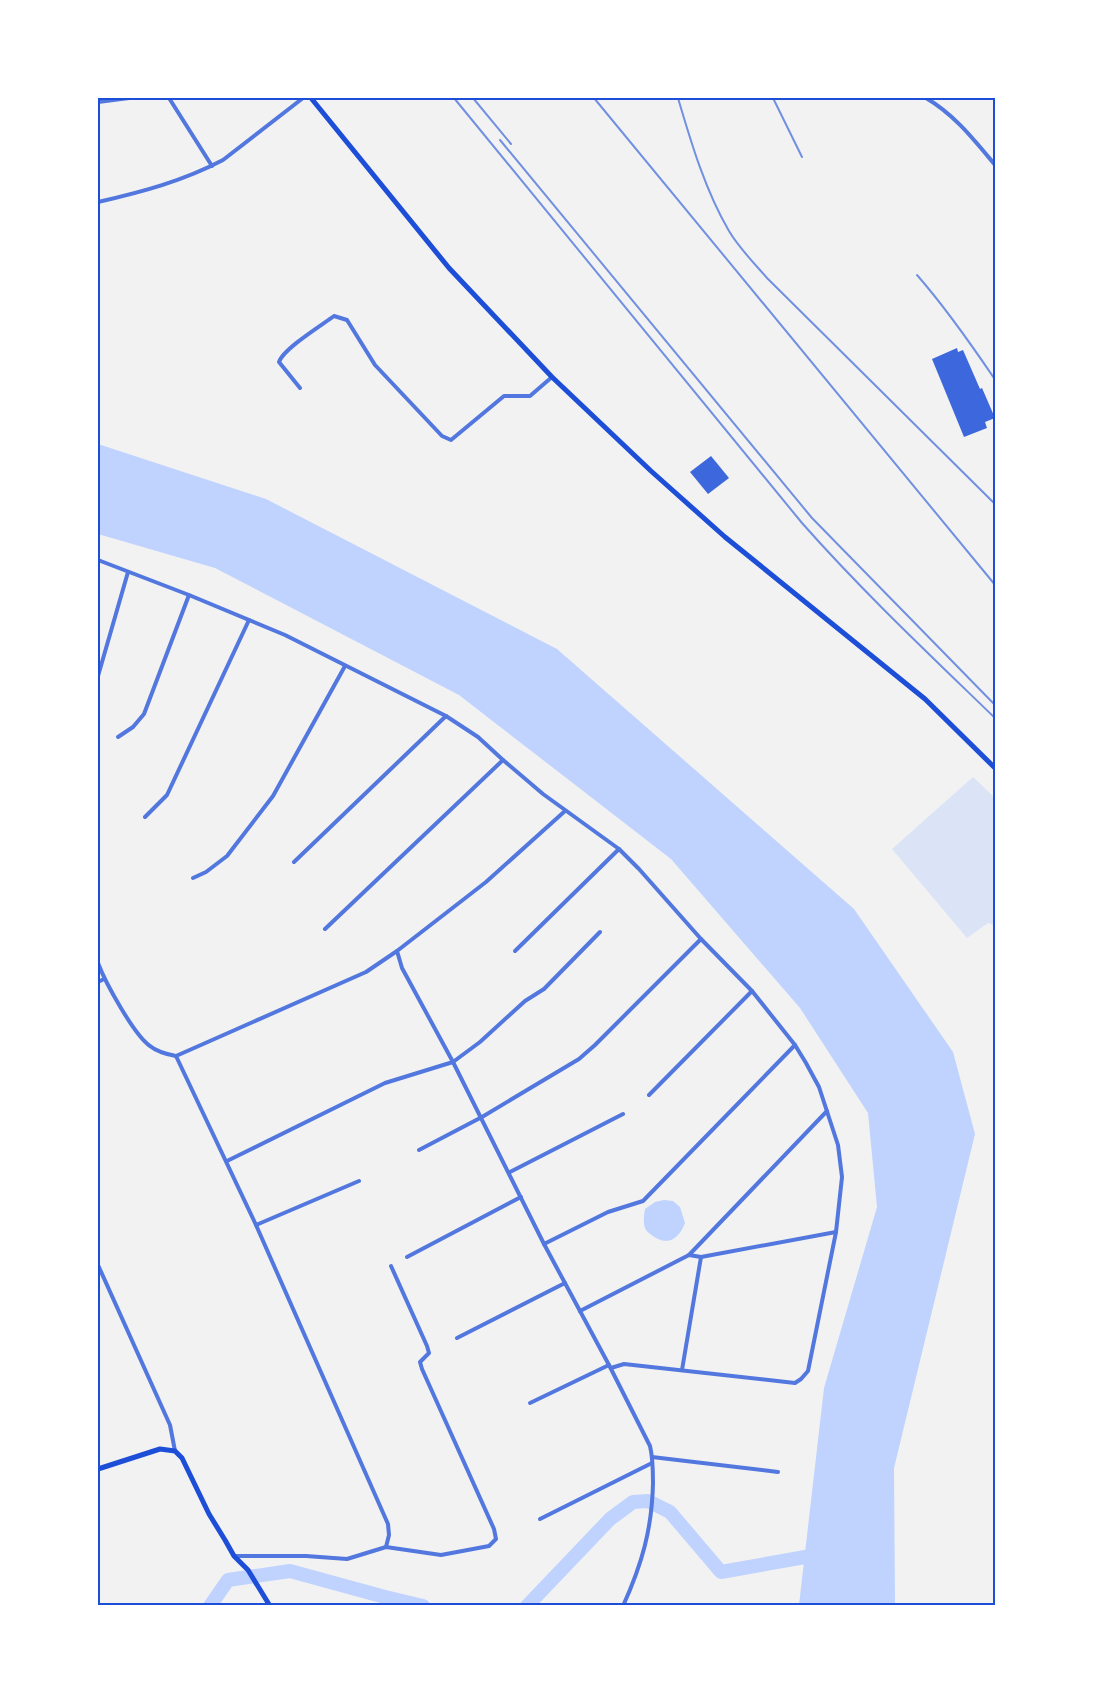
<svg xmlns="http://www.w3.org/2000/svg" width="1093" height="1703" viewBox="0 0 1093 1703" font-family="Roboto,sans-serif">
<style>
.green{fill:#dbe4f7}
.water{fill:#bfd3fe}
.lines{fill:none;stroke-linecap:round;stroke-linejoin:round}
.river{stroke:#bfd3fe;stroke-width:14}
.building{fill:#3d67dc}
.minor{stroke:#5277de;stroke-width:4}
.secondary{stroke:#1d4ed8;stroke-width:5}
.rail{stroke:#7290e2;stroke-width:2}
.neatline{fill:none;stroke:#1d4ed8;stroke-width:2}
</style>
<rect width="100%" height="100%" fill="#f2f2f2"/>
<!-- green -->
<polygon class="green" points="973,777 995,798 996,926 988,923 967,938 892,849"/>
<!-- water -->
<g class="water">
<polygon points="98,444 266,499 557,649 854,909 953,1052 975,1134 894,1468 895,1605 799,1605 824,1388 877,1207 868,1113 800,1008 671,859 459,695 215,568 98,534"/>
<path d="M664,1200L673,1201L680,1207L685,1223C680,1236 671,1246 656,1238C652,1235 647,1233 645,1228C643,1222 644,1215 645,1209L655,1202Z"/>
</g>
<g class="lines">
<!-- river -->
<g class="river">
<polyline points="210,1606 228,1580 290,1571 385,1597 423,1606"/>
<polyline points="527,1606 610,1519 633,1502 648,1501 670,1512 721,1572 822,1554"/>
</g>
</g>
<!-- building -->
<g class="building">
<polygon points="957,348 958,352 963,350 980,389 982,388 995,418 985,422 987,428 964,437 932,359"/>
<polygon points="711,456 729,478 708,494 690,472"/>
</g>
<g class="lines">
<!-- minor -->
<g class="minor">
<polyline points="169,98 212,166"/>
<path d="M926,98C955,115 974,140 996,166"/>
<polyline points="98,102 129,98"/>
<path d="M98,202C142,192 183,181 223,160L303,98"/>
<path d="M300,388L279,362C283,349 322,325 334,316L347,320L375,365L442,436L451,440L504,396H530L552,377"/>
<polyline points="98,560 189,595 285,635 446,716 478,737 503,760 543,794 619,849 639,869 701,939 752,991 795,1045 806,1063 819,1087 838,1145 842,1177 836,1232 808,1371 801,1379 795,1383 624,1364 611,1368"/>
<polyline points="98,676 128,572"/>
<polyline points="118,737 133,727 144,714 189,595"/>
<path d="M565,811L486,882L397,951L402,968L453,1062L544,1244L609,1365L650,1446C653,1458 653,1470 653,1483C652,1529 642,1564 623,1606"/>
<polyline points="145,817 167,795 249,620"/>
<polyline points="294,862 446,716"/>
<polyline points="193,878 206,872 227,856 273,796 345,666"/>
<polyline points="325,929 503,760"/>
<polyline points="515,951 619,849"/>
<path d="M98,963C105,982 134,1035 150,1046C157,1052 167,1054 176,1056L256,1225L388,1524L389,1535L386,1547"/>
<polyline points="98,982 104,979"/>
<polyline points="176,1056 366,972 397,951"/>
<polyline points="649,1095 752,991"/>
<polyline points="419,1150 482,1117 579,1059 595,1045 701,939"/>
<polyline points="227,1161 385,1083 453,1062 480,1042 525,1001 544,989 600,932"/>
<polyline points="510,1172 623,1114"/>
<polyline points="256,1225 359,1181"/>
<polyline points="544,1244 608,1212 643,1201 795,1045"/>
<polyline points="689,1255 827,1111"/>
<polyline points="407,1257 521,1197"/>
<polyline points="98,1265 170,1425 175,1451"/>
<polyline points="580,1311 689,1255 701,1257 836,1232"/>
<polyline points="457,1338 565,1283"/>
<polyline points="682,1370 701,1257"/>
<polyline points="530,1403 609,1365"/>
<polyline points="652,1457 778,1472"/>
<polyline points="540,1519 652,1463"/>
<polyline points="234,1556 306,1556 347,1559 386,1547 441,1555 489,1546 496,1539 494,1529 422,1369 420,1362 429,1353 427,1346 391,1266"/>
</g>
<!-- secondary -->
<g class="secondary">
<polyline points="311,98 449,268 552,377 651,471 725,537 925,699 996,769"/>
<polyline points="98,1469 160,1449 175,1451 182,1458 209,1514 225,1540 234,1556 248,1570 270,1606"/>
</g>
<!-- rail -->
<g class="rail">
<path d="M454,98L802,523C863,592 930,655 996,719"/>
<polyline points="473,98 511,144"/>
<polyline points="594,98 996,586"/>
<path d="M678,98C691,142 705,190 729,231C739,248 754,263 767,278L996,505"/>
<polyline points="773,98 802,157"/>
<polyline points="500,140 812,518 996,706"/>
<path d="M917,275C946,308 971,344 996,381"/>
</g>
</g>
<!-- border -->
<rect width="1093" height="1703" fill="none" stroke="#ffffff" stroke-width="198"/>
<rect x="99" y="99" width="895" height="1505" class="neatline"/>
</svg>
